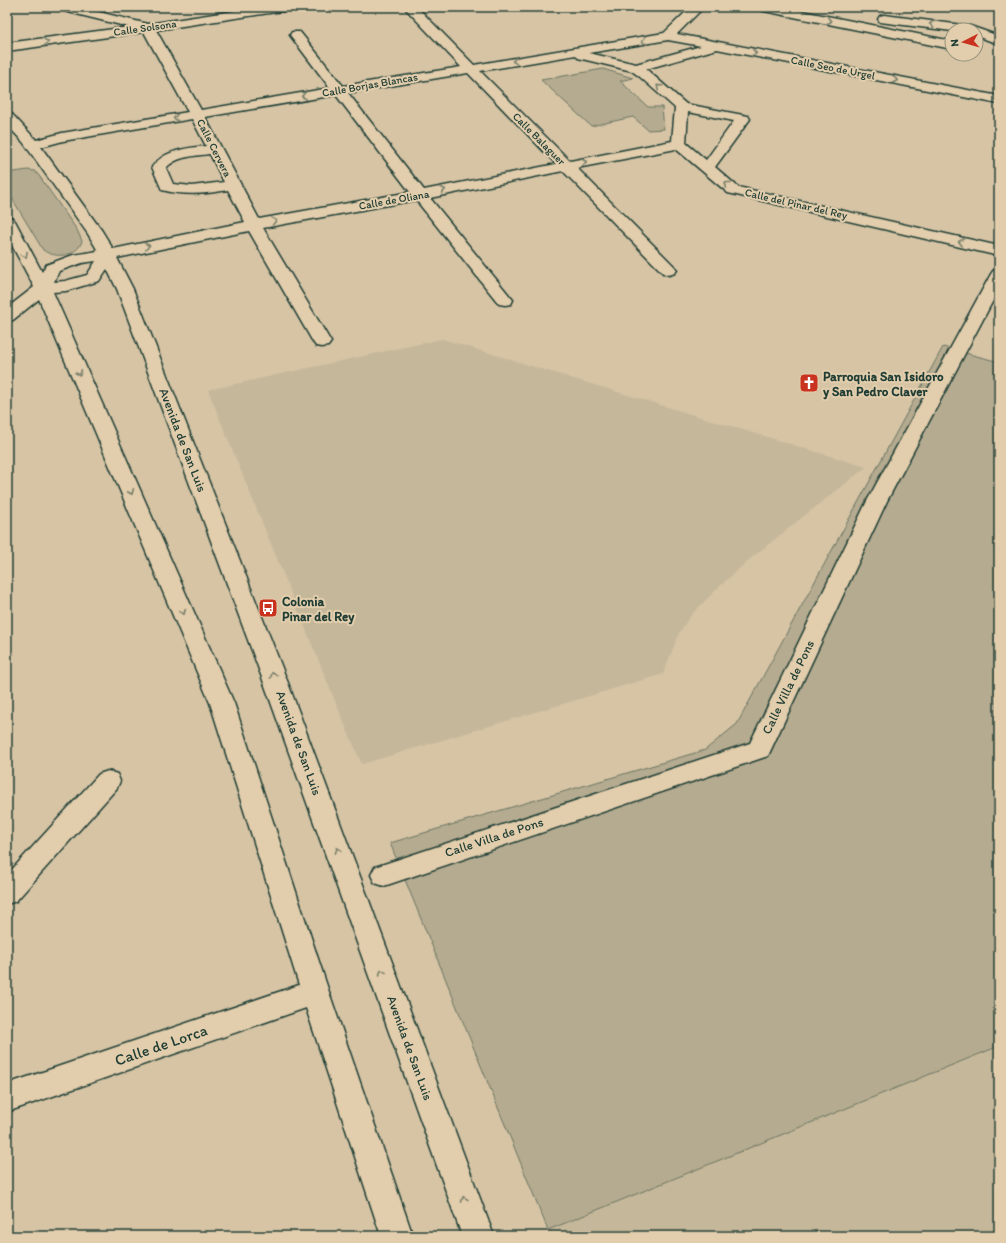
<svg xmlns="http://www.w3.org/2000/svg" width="1006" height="1243" viewBox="0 0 1006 1243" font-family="Itim,sans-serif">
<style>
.built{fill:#c5b79a}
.green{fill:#b5ab90;stroke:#6a7462}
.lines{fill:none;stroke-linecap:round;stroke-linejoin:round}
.minor-casing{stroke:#1f3d34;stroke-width:3}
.minor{fill:#e2cdac;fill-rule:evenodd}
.oneway{stroke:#777e6a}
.labels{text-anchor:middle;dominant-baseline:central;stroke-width:4;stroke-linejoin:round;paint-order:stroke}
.far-street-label{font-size:11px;fill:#1f3d34;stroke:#e2cdac}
.poi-label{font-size:13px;font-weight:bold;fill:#1f3d34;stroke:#e2cdac;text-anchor:start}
.street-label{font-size:13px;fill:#1f3d34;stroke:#e2cdac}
.near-street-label{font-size:16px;fill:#1f3d34;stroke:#e2cdac}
</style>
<rect width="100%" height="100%" fill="#d6c4a5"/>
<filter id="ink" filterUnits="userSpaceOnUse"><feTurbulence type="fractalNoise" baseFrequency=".025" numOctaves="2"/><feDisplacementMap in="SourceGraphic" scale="8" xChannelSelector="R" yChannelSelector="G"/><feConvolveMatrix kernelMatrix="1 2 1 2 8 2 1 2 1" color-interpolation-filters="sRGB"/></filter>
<g filter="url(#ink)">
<!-- built -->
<g class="built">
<polygon points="442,339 866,467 751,558 722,584 691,615 679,633 663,674 362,764 345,725 208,390"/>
<polygon points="999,1046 999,1236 551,1236 548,1230"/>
</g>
<!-- green -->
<g class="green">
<polygon points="603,69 633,78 620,81 648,107 662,107 664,129 648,130 633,117 591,126 541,80"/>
<path d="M28,170L35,171L40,177L77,230L82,241C77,257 55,259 43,250L7,190V173Z"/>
<polygon points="943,347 999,362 999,1046 548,1230 390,843 705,750 737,724"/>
</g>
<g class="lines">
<defs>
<g id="minor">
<path d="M58,7H78L148,24L260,7H289L287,10L283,11L156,30L201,110L330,88L290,35L292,32H300L343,86L461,67L404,7H417L474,65L664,33L691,7H704L677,34L999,96V104L717,49L646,69L686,104L748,116L750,119L715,167L738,187L999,246V256L728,193L676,149L577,168L675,267L677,270L675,273L669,275L663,273L563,171L430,198L513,300L511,304L505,305L499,304L416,200L263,228L331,342L328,346L322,347L316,346L313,342L249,231L117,258L133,289L288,683L494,1236H462L264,683L117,289L107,269L99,281L66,291L53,292L234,703L329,992L413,1236H381L306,1008L7,1112V1084L299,985L210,703L39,299L13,320L7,321V308L34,287L7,236V216L12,218L15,221L42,272L46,265L73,255L98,251L88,234L23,142L7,125V113L12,114L36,140L62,133L188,112L144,32L7,51V43L129,27L60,10ZM668,40L701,46L636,64L589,53ZM576,55L578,58L632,71L640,77L675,108L672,141L570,161L480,71ZM468,73L556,164L424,190L348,93ZM336,95L410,192L259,219L205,117ZM688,112L734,121L706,160L686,143ZM192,119L206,146C187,148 164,150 152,167L162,190C185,196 205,194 228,190L245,222L113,249L102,231L41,147L63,141ZM210,154L224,182L192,186L173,184L166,168C177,156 195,156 210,154ZM96,261L87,275L65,281L54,282L59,271L82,263Z"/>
<polygon points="758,7 782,7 952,41 952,49 764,11 760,10"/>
<polygon points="884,15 970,26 999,36 999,44 976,36 976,30 952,30 952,31 880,22 878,19 880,16"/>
<polygon points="999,269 999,289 887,501 768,756 384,886 375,883 371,875 375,867 750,743 867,501 991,274 993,271"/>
<polygon points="108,771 117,774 120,781 117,788 16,901 7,904 7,875 99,774"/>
</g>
</defs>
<!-- minor casing -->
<use href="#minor" class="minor-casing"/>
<!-- minor -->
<use href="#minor" class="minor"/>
</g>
<!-- one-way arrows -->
<defs><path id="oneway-chevron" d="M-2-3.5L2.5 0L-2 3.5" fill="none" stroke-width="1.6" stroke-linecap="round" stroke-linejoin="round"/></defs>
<g class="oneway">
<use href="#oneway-chevron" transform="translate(829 21) rotate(11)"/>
<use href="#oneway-chevron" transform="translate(932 24) rotate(-173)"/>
<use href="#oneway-chevron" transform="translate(644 41) rotate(170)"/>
<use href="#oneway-chevron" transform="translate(46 42) rotate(-8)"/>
<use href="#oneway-chevron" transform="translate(754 53) rotate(11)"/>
<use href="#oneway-chevron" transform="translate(515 61) rotate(171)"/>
<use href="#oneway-chevron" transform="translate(895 80) rotate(11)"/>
<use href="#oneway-chevron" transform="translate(659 87) rotate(-138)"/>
<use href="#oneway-chevron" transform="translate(304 96) rotate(170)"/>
<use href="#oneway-chevron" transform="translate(176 118) rotate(171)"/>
<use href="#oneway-chevron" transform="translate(584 162) rotate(-11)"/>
<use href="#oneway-chevron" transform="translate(727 184) rotate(-141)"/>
<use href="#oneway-chevron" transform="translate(443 190) rotate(-12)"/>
<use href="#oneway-chevron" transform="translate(274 221) rotate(-10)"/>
<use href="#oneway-chevron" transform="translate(961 242) rotate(-167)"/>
<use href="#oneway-chevron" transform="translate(147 246) rotate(-11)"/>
<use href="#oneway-chevron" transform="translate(25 255) rotate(61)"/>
<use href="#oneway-chevron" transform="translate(79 373) rotate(67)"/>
<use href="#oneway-chevron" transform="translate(131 492) rotate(67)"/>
<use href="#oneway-chevron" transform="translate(183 612) rotate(67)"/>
<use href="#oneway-chevron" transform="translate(273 675) rotate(-111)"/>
<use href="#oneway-chevron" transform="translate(338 850) rotate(-110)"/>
<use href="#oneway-chevron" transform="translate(382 972) rotate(-110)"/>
<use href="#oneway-chevron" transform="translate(464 1199) rotate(-110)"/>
</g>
</g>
<!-- icons -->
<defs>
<symbol id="church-square" viewBox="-11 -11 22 22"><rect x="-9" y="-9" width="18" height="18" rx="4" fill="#c8321e" stroke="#e2cdac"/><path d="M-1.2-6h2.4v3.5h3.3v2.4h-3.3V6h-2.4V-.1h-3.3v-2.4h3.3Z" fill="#fff"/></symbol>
<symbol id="bus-square" viewBox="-11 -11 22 22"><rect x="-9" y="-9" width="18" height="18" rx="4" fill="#c8321e" stroke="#e2cdac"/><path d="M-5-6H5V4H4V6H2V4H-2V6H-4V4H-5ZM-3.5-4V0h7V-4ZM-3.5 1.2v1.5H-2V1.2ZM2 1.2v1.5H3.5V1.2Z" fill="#fff"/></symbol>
</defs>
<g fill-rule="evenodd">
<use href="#church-square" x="798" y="372" width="22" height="22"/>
<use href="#bus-square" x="257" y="597" width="22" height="22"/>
</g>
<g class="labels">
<!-- far-street labels -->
<g class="far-street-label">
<text transform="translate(145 28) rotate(-8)">Calle Solsona</text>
<text transform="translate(833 68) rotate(11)">Calle Seo de Urgel</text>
<text transform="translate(370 85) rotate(-10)">Calle Borjas Blancas</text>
<text transform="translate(539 139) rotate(45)">Calle Balaguer</text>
<text transform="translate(214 148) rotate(63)">Calle Cervera</text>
<text transform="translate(394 200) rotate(-10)">Calle de Oliana</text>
<text transform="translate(796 204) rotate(13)">Calle del Pinar del Rey</text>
</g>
<!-- poi labels -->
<g class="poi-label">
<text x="823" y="376">Parroquia San Isidoro<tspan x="823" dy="15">y San Pedro Claver</tspan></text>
<text x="282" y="601">Colonia<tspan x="282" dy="15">Pinar del Rey</tspan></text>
</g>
<!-- street labels -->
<g class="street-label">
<text transform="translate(183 440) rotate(69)">Avenida de San Luis</text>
<text transform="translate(788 687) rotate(-64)">Calle Villa de Pons</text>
<text transform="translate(299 743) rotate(70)">Avenida de San Luis</text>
<text transform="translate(494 837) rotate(-18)">Calle Villa de Pons</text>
<text transform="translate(410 1048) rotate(70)">Avenida de San Luis</text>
</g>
<!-- near-street labels -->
<g class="near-street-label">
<text transform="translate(161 1045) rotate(-19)">Calle de Lorca</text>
</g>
</g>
<!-- margin -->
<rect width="1006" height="1243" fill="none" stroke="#e2cdac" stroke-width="24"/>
<rect x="12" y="12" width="982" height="1219" fill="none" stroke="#1f3d34" stroke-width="1.5" filter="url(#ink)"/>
<!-- north arrow -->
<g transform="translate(964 42) rotate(264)"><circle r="19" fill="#e2cdac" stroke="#94937c"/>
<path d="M0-3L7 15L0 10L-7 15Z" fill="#c8321e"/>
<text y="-6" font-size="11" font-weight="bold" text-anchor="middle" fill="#1f3d34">N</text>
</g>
</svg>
